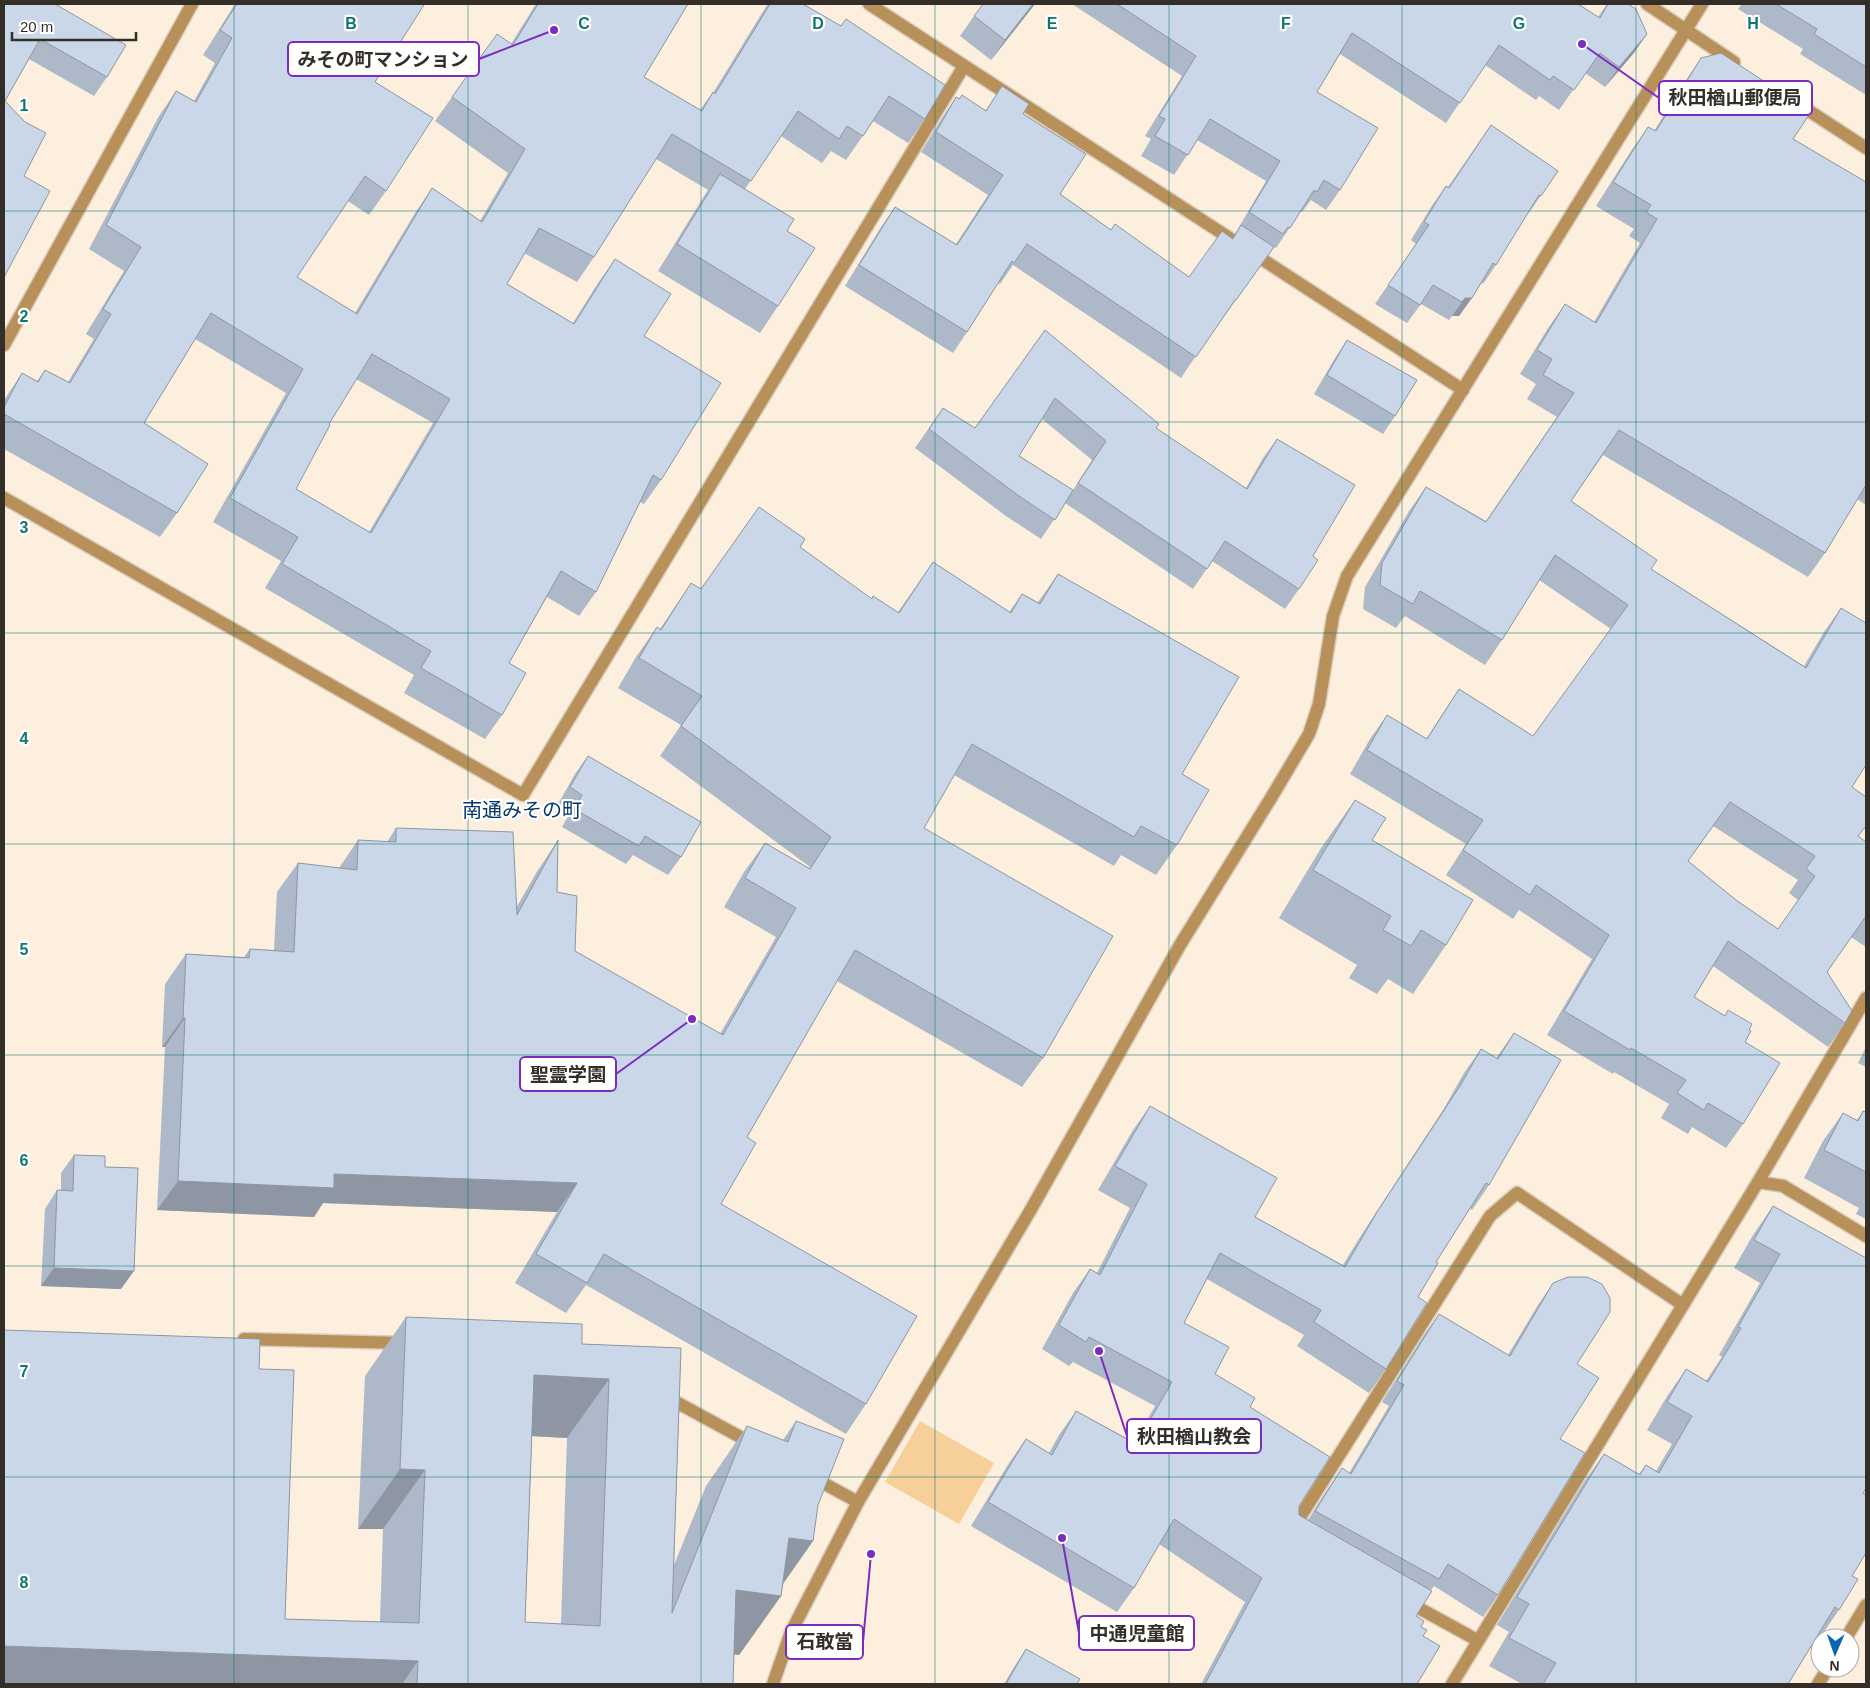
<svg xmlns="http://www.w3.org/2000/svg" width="1870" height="1688" viewBox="0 0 1870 1688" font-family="Helvetica,'Noto Sans JP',sans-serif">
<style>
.green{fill:#f7cf99}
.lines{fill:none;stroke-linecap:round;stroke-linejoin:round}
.minor-casing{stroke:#d9ccbd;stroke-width:15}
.tertiary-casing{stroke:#d9ccbd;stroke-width:15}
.minor{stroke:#b7905a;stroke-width:12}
.tertiary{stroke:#b7905a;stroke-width:12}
.wall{fill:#adb9c8;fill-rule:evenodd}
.shaded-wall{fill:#8d96a2}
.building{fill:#c9d7e8;stroke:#8d96a2;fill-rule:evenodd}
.grid{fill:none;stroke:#0f766e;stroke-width:1;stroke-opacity:0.55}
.labels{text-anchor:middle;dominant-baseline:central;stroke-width:4.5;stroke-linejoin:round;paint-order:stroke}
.quarter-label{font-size:20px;fill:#023769;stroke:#fff}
.grid-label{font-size:16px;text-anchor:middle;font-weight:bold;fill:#0f766e;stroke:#fff;stroke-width:4.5;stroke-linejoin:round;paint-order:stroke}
.leader{fill:none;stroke:#7b2cbf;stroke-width:2}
.callout-dot{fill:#7b2cbf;stroke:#fff;stroke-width:2}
.callout{fill:#fff;stroke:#7b2cbf;stroke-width:2}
.callout-label{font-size:19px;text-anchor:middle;font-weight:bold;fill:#332e27}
</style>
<rect width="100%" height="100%" fill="#fdefde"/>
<!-- green -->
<polygon class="green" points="920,1421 994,1463 959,1524 885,1482"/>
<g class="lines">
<defs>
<g id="minor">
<polyline points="869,4 1234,241"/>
<polyline points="1251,252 1463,390"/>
<polyline points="4,345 192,4"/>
<polyline points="4,498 523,795 964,66"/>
<polyline points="1758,1182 1783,1186 1866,1236"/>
<polyline points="244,1339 404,1343"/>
<polyline points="665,1396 755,1445"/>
<polyline points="812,1477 858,1502 1030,1211 1180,945 1271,798 1309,734 1319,704 1333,616 1347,576 1702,4"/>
<polyline points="1292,1530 1490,1216 1517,1193 1683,1305"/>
<polyline points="1406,1601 1477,1640"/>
<polyline points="1846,1638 1866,1605"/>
<polyline points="1452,1684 1758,1182 1866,998"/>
<polyline points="1818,1684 1828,1668"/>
</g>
<g id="tertiary">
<polyline points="1647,4 1734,62"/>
<polyline points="1797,103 1866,148"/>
<polyline points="773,1684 791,1632 858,1502"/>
</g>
</defs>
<!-- minor casing -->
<use href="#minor" class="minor-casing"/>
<!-- tertiary casing -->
<use href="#tertiary" class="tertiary-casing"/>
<!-- minor -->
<use href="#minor" class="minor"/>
<!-- tertiary -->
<use href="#tertiary" class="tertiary"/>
</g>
<!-- wall -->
<g class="wall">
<polygon points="4,4 107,77 94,96 29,59 5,101 24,176 4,277"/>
<path d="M235,4H421L375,82L386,191L369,215L348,201L297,277L355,313L415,213L432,188L480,221L508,173L435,121L452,97L511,44L536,4H688L644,77L700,110L713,92V93L762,13L768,4H803L925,119L908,143L873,121L846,160L831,151L822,163L781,136L745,189L787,231L778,306L760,333L658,271L701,201L708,190L656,159L594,257L577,282L524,253L507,284L573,323L598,283L615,259L644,336L661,480L644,504L640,502L596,592L579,616L547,597L509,663L502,715L485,739L404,693L414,675L265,588L281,561L213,522L286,393L195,339L144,423L177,513L160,537L4,449V400L22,373L37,381L45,370L68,382L94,339L86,334L124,271L89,249L159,116L176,91L194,101L215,63L203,55ZM356,379L433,423L369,532L296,489L329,424Z"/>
<polygon points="1035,4 991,60 960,36 974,16"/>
<polygon points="1072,4 1578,4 1598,17 1607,4 1628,4 1647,34 1633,54 1605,87 1585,73 1559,110 1539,96 1536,100 1485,65 1446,123 1340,54 1317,92 1340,190 1326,210 1311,200 1302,212 1301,211 1276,248 1274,247 1221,321 1220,320 1181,378 1013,265 1000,284 998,283 967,332 953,353 845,286 881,227 895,207 956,244 988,195 921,152 942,118 956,97 986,110 1002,86 1023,114 1060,194 1111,230 1189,277 1232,239 1266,181 1197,140 1174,175 1141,156 1151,139 1145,136 1182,76"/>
<polygon points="1742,4 1866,4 1866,95 1800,54 1803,49 1738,9"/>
<path d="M1701,58L1793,139L1866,182V505L1857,499L1825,553L1808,577L1603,455L1571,501L1651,569L1804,666L1824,632L1841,608L1852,787L1859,837L1866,842V947L1851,937L1827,972L1845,1023L1828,1047L1713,966L1694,997L1749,1030L1745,1042L1743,1124L1726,1148L1692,1127L1688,1134L1661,1118L1669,1104L1614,1072L1613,1074L1547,1035L1592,959L1519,910L1513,919L1446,875L1466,844L1350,774L1370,739L1387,715L1426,739L1459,689L1533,736L1611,629L1539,580L1502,640L1485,665L1405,616L1396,628L1363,609L1365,587L1409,511L1426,487L1486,521L1557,417L1527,399L1536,384L1520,374L1548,328L1565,304L1594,322L1640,243L1629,236L1634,229L1596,206L1631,151L1648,127L1654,131L1684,83ZM1713,826L1798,880L1789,893L1798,900L1778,929L1736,900L1688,861Z"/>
<polygon points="1491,125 1558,171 1528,214 1527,214 1496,265 1483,284 1482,282 1459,316 1452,316 1449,320 1421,304 1407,323 1375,304 1416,244 1411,240 1433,204 1446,186 1448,187"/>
<path d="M1045,330L1156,429L1246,488L1263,458L1277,439L1313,556L1299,589L1285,609L1212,561L1193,589L1065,503L1041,539L1006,516L915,448L943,408L975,428ZM1042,419L1092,460L1073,490L1019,456Z"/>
<polygon points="1347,340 1395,416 1383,434 1314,394 1335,358"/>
<polygon points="800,547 871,599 898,612 933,562 1009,612 1022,594 1038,602 1058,574 1182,774 1177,845 1156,875 1121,855 1114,866 954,775 924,828 1043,1058 1022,1087 837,981 747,1137 721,1204 866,1404 846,1434 586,1285 566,1313 515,1283 557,1212 323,1203 314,1217 157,1210 165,1047 162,1047 165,984 186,954 244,957 250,949 274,950 277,892 298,863 339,868 358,840 387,842 396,828 516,908 538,870 558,840 557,892 575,951 720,1034 776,937 724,907 744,872 765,843 809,868 810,867 660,756 681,725 618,688 636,657 657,627 660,629 691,583 701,589"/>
<polygon points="588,756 681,857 668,875 633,855 626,864 562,827 570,813 557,806 575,774"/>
<polygon points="1355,800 1372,840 1446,945 1413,994 1388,979 1377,994 1349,978 1357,965 1279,918 1321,848"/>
<polygon points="1514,1033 1489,1185 1472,1210 1470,1208 1436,1262 1418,1297 1386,1369 1369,1393 1297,1346 1304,1335 1207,1279 1184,1323 1215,1374 1250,1407 1299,1506 1299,1515 1308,1520 1327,1490 1342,1468 1349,1473 1389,1406 1382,1402 1424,1335 1439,1314 1508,1355 1538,1305 1553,1283 1577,1364 1560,1439 1498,1595 1483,1617 1434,1586 1431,1590 1416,1616 1421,1627 1423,1636 1417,1684 1201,1684 1245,1602 1159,1544 1134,1588 1117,1612 971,1526 1009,1463 1026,1439 1049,1453 1059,1435 1076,1411 1134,1442 1155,1406 1073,1362 1069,1366 1042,1349 1073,1293 1090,1269 1097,1273 1130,1208 1098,1190 1133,1130 1150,1106 1255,1217 1343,1265 1360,1237 1443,1110 1464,1073 1481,1049 1496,1058"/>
<polygon points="1866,1047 1866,1067 1858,1063"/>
<polygon points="1863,1111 1865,1112 1866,1111 1866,1219 1856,1214 1859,1208 1804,1178 1823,1141 1843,1113 1857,1120"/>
<polygon points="74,1155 105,1167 121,1289 41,1286 45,1209 57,1190 61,1190 61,1173"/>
<polygon points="1773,1206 1863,1493 1852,1576 1839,1610 1819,1639 1817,1637 1788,1684 1522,1684 1489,1666 1509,1632 1497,1625 1584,1482 1604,1454 1639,1474 1646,1465 1656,1471 1672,1444 1647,1430 1666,1398 1686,1369 1706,1381 1722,1357 1719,1355 1760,1283 1734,1268 1753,1235"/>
<path d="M406,1317L582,1344L681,1348L674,1565L706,1486L747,1426L783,1440L796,1421L818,1505L813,1541L783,1584L781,1596L739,1655L734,1654L733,1684H4L259,1369L285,1619L380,1622L383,1529H358L365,1376ZM532,1436L567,1438L561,1624L525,1622Z"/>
<polygon points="1026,1649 1077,1684 1004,1684 1014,1667"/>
</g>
<!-- shaded-wall -->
<g class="shaded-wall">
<polygon points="1033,4 1035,4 991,60 1005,40"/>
<polygon points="1647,34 1633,54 1605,87 1619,67"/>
<polygon points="1465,298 1472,298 1459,316 1452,316"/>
<polygon points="183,1018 185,1018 165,1047 162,1047"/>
<polygon points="334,1174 577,1183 557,1212 323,1203 314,1217 157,1210 178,1181"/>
<polygon points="54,1268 134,1271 121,1289 41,1286"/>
<polygon points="534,1375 609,1379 567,1438 493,1434"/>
<polygon points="400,1469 425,1470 383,1529 358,1529"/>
<polygon points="789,1538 813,1541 775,1595 781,1596 739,1655 695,1649 736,1590"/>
<polygon points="4,1646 418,1661 402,1684 4,1684"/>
</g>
<!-- building -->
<g class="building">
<polygon points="4,4 55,4 126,45 107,77 40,39 5,101 25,122 46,133 24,176 50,191 9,268 4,277"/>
<path d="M237,4H421L424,5L375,82L433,118L386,191L365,176L297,277L357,314L432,188L482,222L487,214L525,149L452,97L497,34L513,45L538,4H688L644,77L702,111L713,92L715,94L770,4H803L841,26L846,19L945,85L925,119L889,96L863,136L847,126L839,139L798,111L751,181L672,134L594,257L539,228L507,284L574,324L615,259L671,294L644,336L721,383L661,480L653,475L596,592L561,571L509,663L526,673L502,715L421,668L431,651L282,564L298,537L230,498L303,369L211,313L144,423L208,464L177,513L4,414V407L22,373L38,382L45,370L70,383L111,314L103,309L141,247L106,225L176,91L196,102L232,38L220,30ZM372,354L450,399L371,533L296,489L330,425L329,424Z"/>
<polygon points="983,4 1033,4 1005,40 974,16"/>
<polygon points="1117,4 1578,4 1600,18 1608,4 1628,4 1636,9 1647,34 1619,67 1600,53 1574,90 1553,76 1550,80 1499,45 1460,103 1352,33 1317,92 1378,128 1340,190 1324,180 1317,192 1314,190 1290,228 1288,227 1283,234 1249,212 1280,161 1210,119 1188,155 1155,136 1165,119 1159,116 1196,56"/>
<polygon points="1776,4 1866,4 1866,67 1814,34 1817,29"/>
<path d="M1721,53L1811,112L1793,139L1866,182V485L1825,553L1619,430L1571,501L1657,560L1651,569L1806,668L1841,608L1866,623V765L1852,787L1866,797V826L1858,836L1866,842V916L1827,972L1852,1011L1845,1023L1728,941L1694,997L1725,1016L1728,1010L1752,1024L1749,1030L1751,1031L1745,1042L1780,1063L1743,1124L1708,1103L1704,1110L1677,1093L1686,1080L1631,1048L1630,1050L1564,1011L1609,935L1536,885L1530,895L1463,850L1483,820L1367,750L1387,715L1427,739L1459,689L1533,736L1628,605L1555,555L1502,640L1420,591L1413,604L1380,585L1382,563L1426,487L1486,522L1574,393L1543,375L1552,359L1537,350L1565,304L1596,323L1657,219L1646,212L1651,205L1613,182L1648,127L1656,131L1701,58ZM1730,802L1815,856L1806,869L1815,876L1778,929L1736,900L1688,861Z"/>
<polygon points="1002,86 1029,104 1023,114 1086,154 1060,194 1111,230 1115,224 1189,277 1222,231 1233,239 1241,225 1274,247 1236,300 1235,300 1196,357 1027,244 1014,263 1012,261 967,332 859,265 895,207 957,245 1003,175 936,132 956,97 959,99 962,95 986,111"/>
<polygon points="1491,125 1558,171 1541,196 1539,195 1496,265 1493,263 1472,298 1465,298 1462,302 1433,285 1420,305 1388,285 1429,225 1424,222 1446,186 1449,188"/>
<polygon points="720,174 794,219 787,231 815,248 778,306 677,244"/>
<polygon points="1045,330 1159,424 1156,428 1247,489 1277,439 1355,485 1313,556 1318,560 1299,589 1225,541 1207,569 1078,483 1106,441 1055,398 1019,456 1073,490 1055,520 1019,496 929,429 943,408 975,428"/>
<polygon points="1347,340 1417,380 1395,416 1327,375"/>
<polygon points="759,507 805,539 800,547 872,599 873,596 899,613 933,562 1011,613 1022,594 1040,604 1058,574 1239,677 1182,774 1209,790 1177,845 1141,826 1134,837 972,744 924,828 1113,936 1043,1058 855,950 747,1137 756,1143 721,1204 917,1316 866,1404 604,1254 587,1283 536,1254 577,1183 334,1174 334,1188 178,1181 185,1018 183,1018 186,954 249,958 250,949 294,952 298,863 357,870 358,840 396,842 396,828 513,832 517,915 558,840 557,892 577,896 575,951 723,1035 796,908 745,878 765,843 810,869 831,837 681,726 702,696 639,658 657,627 661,630 691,583 701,589"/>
<polygon points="588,756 701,822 681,857 645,836 639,846 574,809 582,795 570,787"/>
<polygon points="1355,800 1386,818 1372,840 1473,900 1446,945 1421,930 1411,946 1383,930 1391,916 1313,870"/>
<polygon points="1514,1033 1561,1060 1489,1185 1486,1183 1436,1262 1438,1263 1418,1297 1427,1303 1386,1369 1314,1322 1321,1310 1220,1253 1184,1323 1229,1347 1215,1374 1255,1398 1250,1407 1330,1457 1299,1506 1299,1515 1432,1591 1416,1616 1424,1621 1421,1627 1427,1630 1423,1636 1440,1646 1417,1684 1205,1684 1262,1578 1174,1519 1134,1588 988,1502 1026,1439 1052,1455 1076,1411 1136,1444 1172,1382 1089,1337 1086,1342 1059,1325 1090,1269 1100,1275 1147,1184 1115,1166 1150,1106 1277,1178 1255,1217 1345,1267 1377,1212 1460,1086 1481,1049 1498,1059"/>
<polygon points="1863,1111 1866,1112 1866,1172 1824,1150 1843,1113 1858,1121"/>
<polygon points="74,1155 105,1156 105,1167 138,1168 134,1271 54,1268 57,1190 73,1191"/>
<polygon points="1773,1206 1866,1258 1866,1488 1863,1493 1866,1495 1866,1553 1852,1576 1858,1579 1839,1610 1835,1607 1788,1684 1543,1684 1556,1663 1509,1638 1529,1604 1517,1597 1604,1454 1640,1475 1646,1465 1659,1473 1692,1416 1667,1402 1686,1369 1708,1382 1741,1328 1738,1327 1780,1254 1754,1240"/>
<polygon points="1568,1277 1587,1277 1602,1284 1610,1298 1610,1312 1577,1364 1599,1378 1560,1439 1585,1453 1498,1595 1448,1564 1439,1579 1315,1511 1342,1468 1351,1474 1404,1385 1397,1381 1439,1314 1510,1356 1553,1283"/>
<path d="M406,1317L582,1324V1344L681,1348L672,1613L747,1426L788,1442L796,1421L844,1439L818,1505L813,1541L789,1538L781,1596L736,1590L733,1684H417L418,1661L4,1646V1330L260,1339L259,1369L294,1370L285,1619L419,1623L425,1470L400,1469ZM534,1375L609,1379L600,1626L525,1622Z"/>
<polygon points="1026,1649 1080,1679 1077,1684 1006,1684"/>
</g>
<!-- grid -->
<path class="grid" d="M234,4V1684M468,4V1684M701,4V1684M935,4V1684M1169,4V1684M1402,4V1684M1636,4V1684M4,211H1866M4,422H1866M4,633H1866M4,844H1866M4,1055H1866M4,1266H1866M4,1477H1866"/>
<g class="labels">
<!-- quarter labels -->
<g class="quarter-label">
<text x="522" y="810">南通みその町</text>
</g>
</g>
<g class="grid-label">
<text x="351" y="29">B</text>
<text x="584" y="29">C</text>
<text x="818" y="29">D</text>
<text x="1052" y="29">E</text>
<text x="1286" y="29">F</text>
<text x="1519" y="29">G</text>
<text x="1753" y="29">H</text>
<text x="24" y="111">1</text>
<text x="24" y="322">2</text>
<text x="24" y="533">3</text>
<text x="24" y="744">4</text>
<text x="24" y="955">5</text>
<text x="24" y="1166">6</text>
<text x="24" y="1377">7</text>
<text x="24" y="1588">8</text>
</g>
<!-- callouts -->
<path class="leader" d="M554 30L479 59M1582 44L1659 98M692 1019L616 1074M1099 1351L1127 1436M1062 1538L1079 1633M871 1554L863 1642"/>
<g class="callout-dot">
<circle cx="554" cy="30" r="5"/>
<circle cx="1582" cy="44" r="5"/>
<circle cx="692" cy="1019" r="5"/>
<circle cx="1099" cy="1351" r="5"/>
<circle cx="1062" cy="1538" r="5"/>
<circle cx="871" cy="1554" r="5"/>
</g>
<g class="callout">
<rect x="288" y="42" width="191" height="34" rx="5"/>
<rect x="1659" y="81" width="153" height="34" rx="5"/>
<rect x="520" y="1057" width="96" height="34" rx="5"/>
<rect x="1127" y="1419" width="134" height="34" rx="5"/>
<rect x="1079" y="1616" width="115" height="34" rx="5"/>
<rect x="786" y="1625" width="77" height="34" rx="5"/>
</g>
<g class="callout-label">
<text x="383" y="66">みその町マンション</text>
<text x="1735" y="104">秋田楢山郵便局</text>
<text x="568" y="1081">聖霊学園</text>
<text x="1194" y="1443">秋田楢山教会</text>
<text x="1137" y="1640">中通児童館</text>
<text x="825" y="1648">石敢當</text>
</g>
<!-- border -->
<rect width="1870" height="1688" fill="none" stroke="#332e27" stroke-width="10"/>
<!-- north arrow -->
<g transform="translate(1835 1653) rotate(182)"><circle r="24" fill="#ffffff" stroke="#adaba9"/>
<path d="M0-4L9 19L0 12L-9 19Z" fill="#0e64b2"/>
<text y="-8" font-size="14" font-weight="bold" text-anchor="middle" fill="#332e27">N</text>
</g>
<!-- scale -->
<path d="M12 32v8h124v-8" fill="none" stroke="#332e27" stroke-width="2.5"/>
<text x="20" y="32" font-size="15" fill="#332e27" stroke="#ffffff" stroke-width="4" paint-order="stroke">20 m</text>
</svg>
